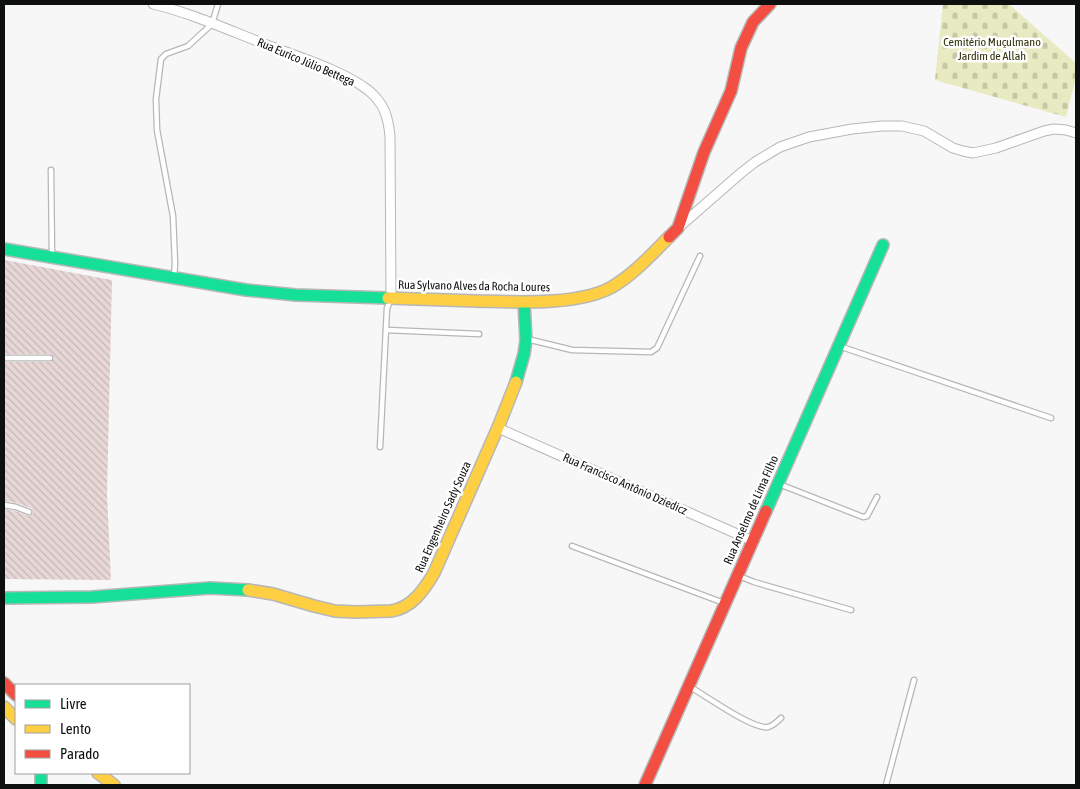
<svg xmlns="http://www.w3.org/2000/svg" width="1080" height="789" viewBox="0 0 1080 789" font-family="'Asap Condensed',sans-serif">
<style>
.cemetery{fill:url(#cemetery-stones)}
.building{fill:url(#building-back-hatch)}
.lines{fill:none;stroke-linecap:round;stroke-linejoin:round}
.lane-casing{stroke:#b7b7b7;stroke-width:7}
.street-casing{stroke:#b7b7b7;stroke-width:11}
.fast-casing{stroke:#b7b7b7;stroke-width:14}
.slow-casing{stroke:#b7b7b7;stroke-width:14}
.jam-casing{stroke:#b7b7b7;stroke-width:14}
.lane{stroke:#fefefe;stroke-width:4.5}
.street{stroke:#fefefe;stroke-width:9}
.fast{stroke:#16e098;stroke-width:11}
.slow{stroke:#ffcf43;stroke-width:11}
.jam{stroke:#f24e42;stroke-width:11}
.labels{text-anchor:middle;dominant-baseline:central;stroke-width:5;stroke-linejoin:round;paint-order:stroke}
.park-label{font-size:12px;fill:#2e2f0a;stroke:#fff}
.street-label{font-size:12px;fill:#0e0f0f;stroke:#fff}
</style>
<defs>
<pattern id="cemetery-stones" width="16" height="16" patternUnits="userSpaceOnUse" patternTransform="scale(1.25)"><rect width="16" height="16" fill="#e8ebc1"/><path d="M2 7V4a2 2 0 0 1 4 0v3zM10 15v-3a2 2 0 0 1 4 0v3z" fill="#c6c8a5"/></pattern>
<pattern id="building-back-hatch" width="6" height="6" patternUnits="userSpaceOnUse" patternTransform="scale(1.25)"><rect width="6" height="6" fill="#e8d7d7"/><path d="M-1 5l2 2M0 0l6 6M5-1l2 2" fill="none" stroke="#c6b7b7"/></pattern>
</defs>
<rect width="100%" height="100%" fill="#f7f7f7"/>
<!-- cemetery -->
<polygon class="cemetery" points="943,4 1009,4 1076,63 1076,77 1066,117 935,80"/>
<!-- building -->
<polygon class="building" points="4,260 112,280 107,494 111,580 4,579 4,509 15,511 29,516 32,515 33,512 31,508 17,503 4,501 4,362 50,362 52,361 54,358 53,356 50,354 4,354"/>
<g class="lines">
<defs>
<g id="lane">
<polyline points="51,170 52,256"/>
<polyline points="174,277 175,264 173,216 157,130 156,99 161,59 166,54 188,46 212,24 218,4"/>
<polyline points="386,330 479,334"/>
<polyline points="527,339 572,350 651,352 657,348 700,256"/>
<polyline points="839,346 1051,418"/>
<polyline points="4,358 50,358"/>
<polyline points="380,447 387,308 391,299"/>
<polyline points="779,484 863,517 867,516 877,497"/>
<polyline points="4,505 16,507 29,512"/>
<polyline points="572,546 724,603"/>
<polyline points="739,576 754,582 851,610"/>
<path d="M690,687C705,695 753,730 768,727C773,726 778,721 781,718"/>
<polyline points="886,785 914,680"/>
</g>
<g id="street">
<path d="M153,4C195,14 235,33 275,48C304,59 343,71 368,90C384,103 388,116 390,136L391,298"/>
<polyline points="678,228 741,173 755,162 780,147 809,137 852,129 882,126 902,126 924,131 953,148 963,151 973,153 996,148 1044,131 1054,129 1066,130 1076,133"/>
<polyline points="498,428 753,541"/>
</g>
<g id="fast">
<polyline points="4,249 246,290 296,295 388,298"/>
<polyline points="516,382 524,354 526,340 524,302"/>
<polyline points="766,511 883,245"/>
<polyline points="4,598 92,597 210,588 248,590"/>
<polyline points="41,773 41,785"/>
</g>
<g id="slow">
<path d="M388,298C418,299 447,300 476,301C515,302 578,306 612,287C634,274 651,255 669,237"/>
<path d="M248,590L273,594L314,606L335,611L356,612L391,611C412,608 424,590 434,573L499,425L516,382"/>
<polyline points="4,707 16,719"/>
<polyline points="98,773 114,785"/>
</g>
<g id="jam">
<polyline points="669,237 678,228 704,152 731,91 741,48 753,22 770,4"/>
<polyline points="4,683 16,695"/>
<polyline points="645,785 766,511"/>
</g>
</defs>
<!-- lane casing -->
<use href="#lane" class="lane-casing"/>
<!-- street casing -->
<use href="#street" class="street-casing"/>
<!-- fast casing -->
<use href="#fast" class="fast-casing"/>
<!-- slow casing -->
<use href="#slow" class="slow-casing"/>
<!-- jam casing -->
<use href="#jam" class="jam-casing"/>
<!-- lane -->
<use href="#lane" class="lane"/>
<!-- street -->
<use href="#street" class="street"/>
<!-- fast -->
<use href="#fast" class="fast"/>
<!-- slow -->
<use href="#slow" class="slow"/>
<!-- jam -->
<use href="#jam" class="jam"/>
</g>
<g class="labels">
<!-- park labels -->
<g class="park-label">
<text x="992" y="42">Cemitério Muçulmano<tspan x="992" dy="14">Jardim de Allah</tspan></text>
</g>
<!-- street labels -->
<g class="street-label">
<text transform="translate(306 62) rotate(23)">Rua Eurico Júlio Bettega</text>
<text transform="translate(474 286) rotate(1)">Rua Sylvano Alves da Rocha Loures</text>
<text transform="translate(625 484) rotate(24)">Rua Francisco Antônio Dziedicz</text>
<text transform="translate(751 510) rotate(-66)">Rua Anselmo de Lima Filho</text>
<text transform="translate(443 517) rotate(-66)">Rua Engenheiro Sady Souza</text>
</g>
</g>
<!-- border -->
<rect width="1080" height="789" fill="none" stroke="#0e0f0f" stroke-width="10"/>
<!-- legend -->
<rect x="15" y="684" width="175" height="90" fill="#ffffff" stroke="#9f9f9f"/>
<rect x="25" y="700" width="25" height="8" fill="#16e098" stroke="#9f9f9f"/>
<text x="60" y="709" font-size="15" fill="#0e0f0f">Livre</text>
<rect x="25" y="725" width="25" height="8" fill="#ffcf43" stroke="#9f9f9f"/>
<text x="60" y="734" font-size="15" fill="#0e0f0f">Lento</text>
<rect x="25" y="750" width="25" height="8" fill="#f24e42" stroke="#9f9f9f"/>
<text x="60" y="759" font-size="15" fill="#0e0f0f">Parado</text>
</svg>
